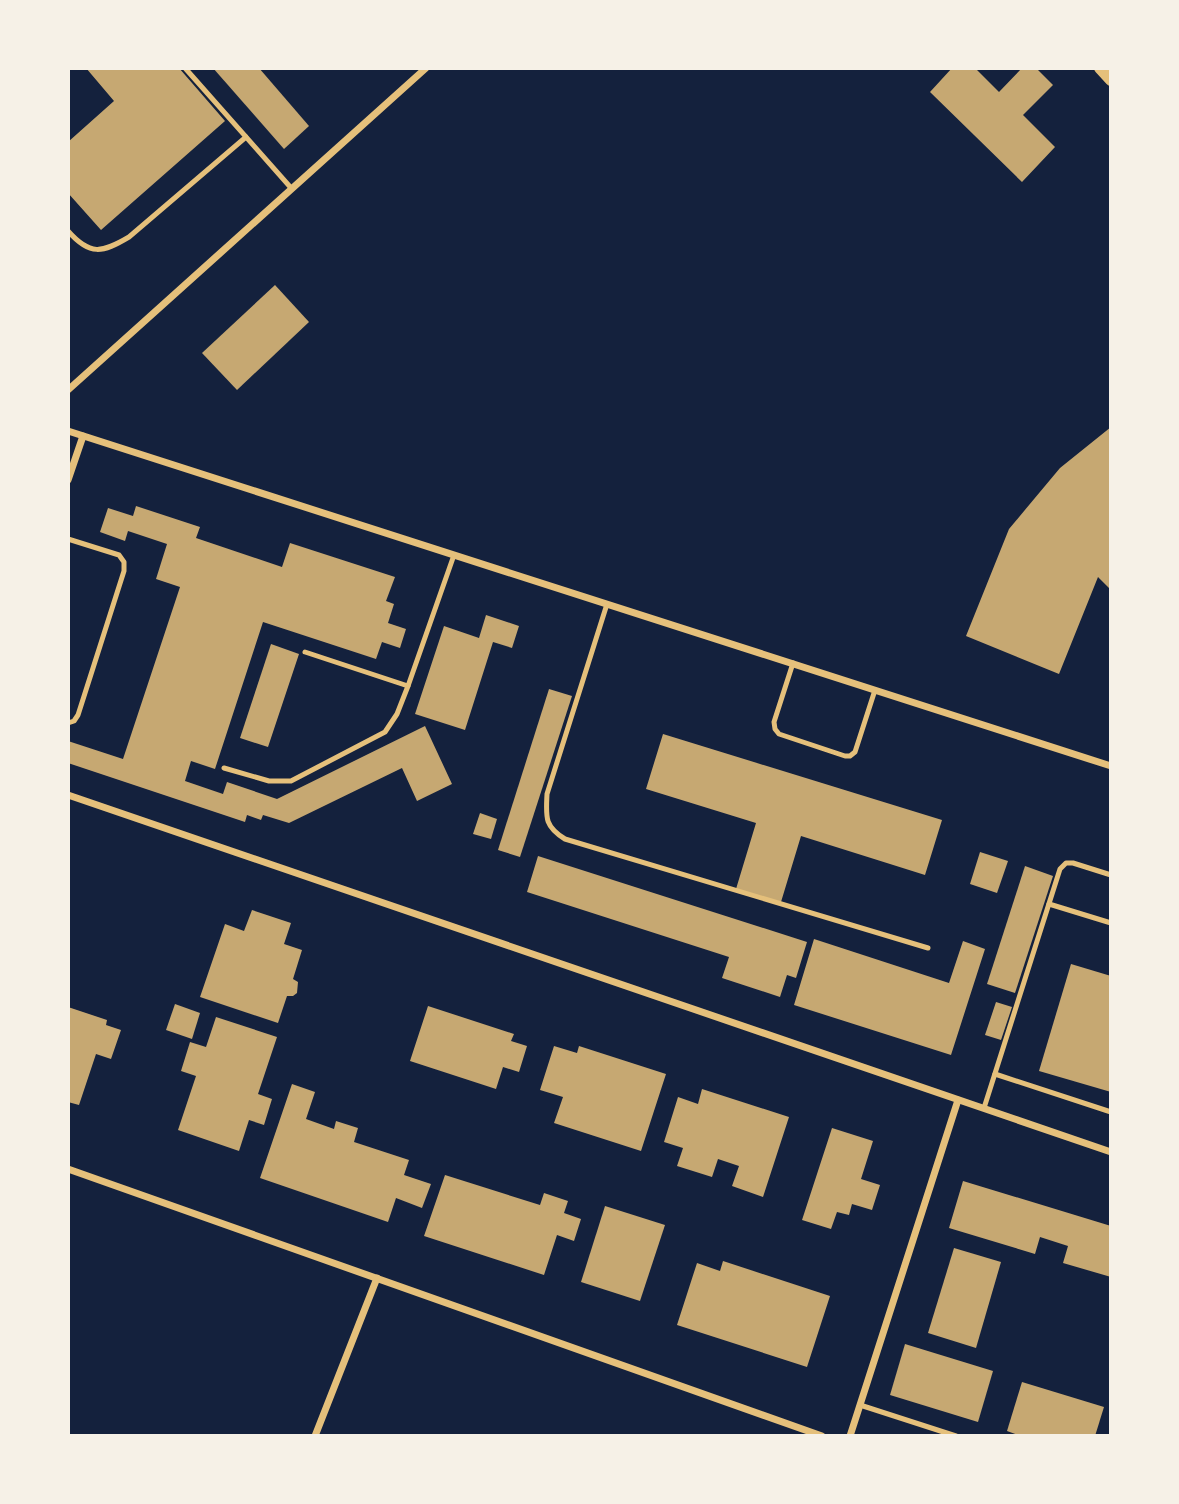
<svg xmlns="http://www.w3.org/2000/svg" width="1179" height="1504" viewBox="0 0 1179 1504" font-family="'Source Serif 4',serif">
<style>
.building{fill:#c6a872}
.lines{fill:none;stroke-linecap:round;stroke-linejoin:round}
.service{stroke:#e5c07b;stroke-width:5}
.minor{stroke:#e5c07b;stroke-width:7}
.tertiary{stroke:#e5c07b;stroke-width:12}
</style>
<rect width="100%" height="100%" fill="#14213d"/>
<!-- building -->
<g class="building">
<polygon points="86,68 179,68 225,121 101,230 68,193 68,142 114,101"/>
<polygon points="213,68 259,68 309,126 284,149"/>
<polygon points="952,68 975,68 999,92 1022,68 1036,68 1053,85 1023,115 1055,147 1022,182 930,92"/>
<polygon points="275,285 309,322 237,390 202,353"/>
<polygon points="1111,427 1111,590 1098,577 1059,674 966,636 1009,529 1060,468"/>
<polygon points="136,506 200,527 196,538 282,567 290,543 395,577 386,601 394,604 388,623 406,629 400,648 382,642 376,659 263,622 215,769 191,761 185,781 223,794 227,782 277,799 425,726 452,784 417,801 402,768 289,823 263,815 261,820 247,815 245,822 68,763 68,741 123,759 180,587 156,579 167,544 128,531 125,541 100,532 108,508 133,516"/>
<polygon points="486,615 519,626 512,648 493,642 465,730 415,714 444,626 479,638"/>
<polygon points="271,644 299,654 268,747 240,738"/>
<polygon points="549,689 572,696 520,857 498,850"/>
<polygon points="663,734 942,820 925,875 801,836 781,902 736,889 756,823 646,789"/>
<polygon points="480,813 497,819 491,839 473,834"/>
<polygon points="980,852 1008,861 997,893 970,884"/>
<polygon points="538,856 807,942 796,978 787,975 780,997 722,978 729,957 527,892"/>
<polygon points="1025,866 1053,876 1015,993 987,984"/>
<polygon points="252,910 291,923 284,944 302,950 293,979 298,982 297,993 293,996 287,996 278,1023 200,997 225,924 244,931"/>
<polygon points="814,939 949,983 963,941 985,949 951,1055 794,1005"/>
<polygon points="1071,964 1111,976 1111,1092 1039,1071"/>
<polygon points="996,1002 1012,1007 1001,1040 985,1035"/>
<polygon points="175,1004 200,1013 192,1039 166,1030"/>
<polygon points="428,1006 514,1034 511,1041 527,1046 519,1072 503,1067 496,1089 410,1061"/>
<polygon points="68,1007 107,1020 106,1025 121,1030 111,1059 96,1054 79,1105 68,1102"/>
<polygon points="216,1017 277,1037 258,1094 272,1099 264,1125 249,1120 239,1151 178,1130 196,1076 181,1071 190,1042 206,1047"/>
<polygon points="554,1046 577,1053 579,1046 666,1074 641,1151 554,1123 563,1097 540,1090"/>
<polygon points="292,1084 315,1092 306,1119 334,1129 336,1121 358,1128 354,1142 409,1160 404,1175 431,1184 422,1208 396,1198 388,1222 260,1178"/>
<polygon points="702,1089 789,1117 763,1197 732,1186 739,1166 718,1159 712,1177 677,1166 683,1148 664,1142 678,1097 698,1104"/>
<polygon points="832,1128 873,1141 861,1179 880,1185 872,1210 852,1204 849,1215 837,1212 831,1229 802,1220"/>
<polygon points="445,1175 540,1205 544,1193 568,1201 564,1213 581,1219 574,1241 557,1235 544,1275 424,1236"/>
<polygon points="963,1181 1111,1226 1111,1277 1063,1263 1068,1246 1040,1237 1035,1254 949,1228"/>
<polygon points="605,1206 665,1225 640,1301 581,1282"/>
<polygon points="954,1248 1001,1262 976,1348 928,1333"/>
<polygon points="723,1261 830,1296 807,1367 677,1325 697,1263 720,1271"/>
<polygon points="905,1344 993,1371 978,1422 890,1395"/>
<polygon points="1022,1382 1104,1407 1095,1436 1021,1436 1007,1431"/>
</g>
<g class="lines">
<!-- service -->
<g class="service">
<polyline points="185,68 292,189"/>
<path d="M68,231C90,256 102,253 129,237L246,137"/>
<polyline points="68,539 119,555 124,562 124,571 78,715 74,721 68,723"/>
<path d="M607,604L547,794C546,817 544,826 565,839L928,948"/>
<polyline points="305,652 408,686"/>
<polyline points="793,663 774,722 775,729 779,734 845,756 850,756 855,752 875,690"/>
<polyline points="224,768 269,781 291,781 385,732 397,714 408,686 454,555"/>
<polyline points="1049,904 1111,923"/>
<polyline points="995,1074 1111,1112"/>
<polyline points="984,1108 1060,869 1066,863 1073,863 1111,875"/>
<polyline points="860,1405 956,1436"/>
</g>
<!-- minor -->
<g class="minor">
<polyline points="68,390 426,68"/>
<polyline points="68,431 1111,766"/>
<polyline points="68,480 83,436"/>
<polyline points="68,795 1111,1152"/>
<polyline points="68,1169 822,1436"/>
<polyline points="315,1436 377,1278"/>
<polyline points="850,1436 958,1100"/>
</g>
<!-- tertiary -->
<polyline class="tertiary" points="1100,68 1111,80"/>
</g>
<!-- border -->
<rect width="1179" height="1504" fill="none" stroke="#f6f1e7" stroke-width="140"/>
</svg>
